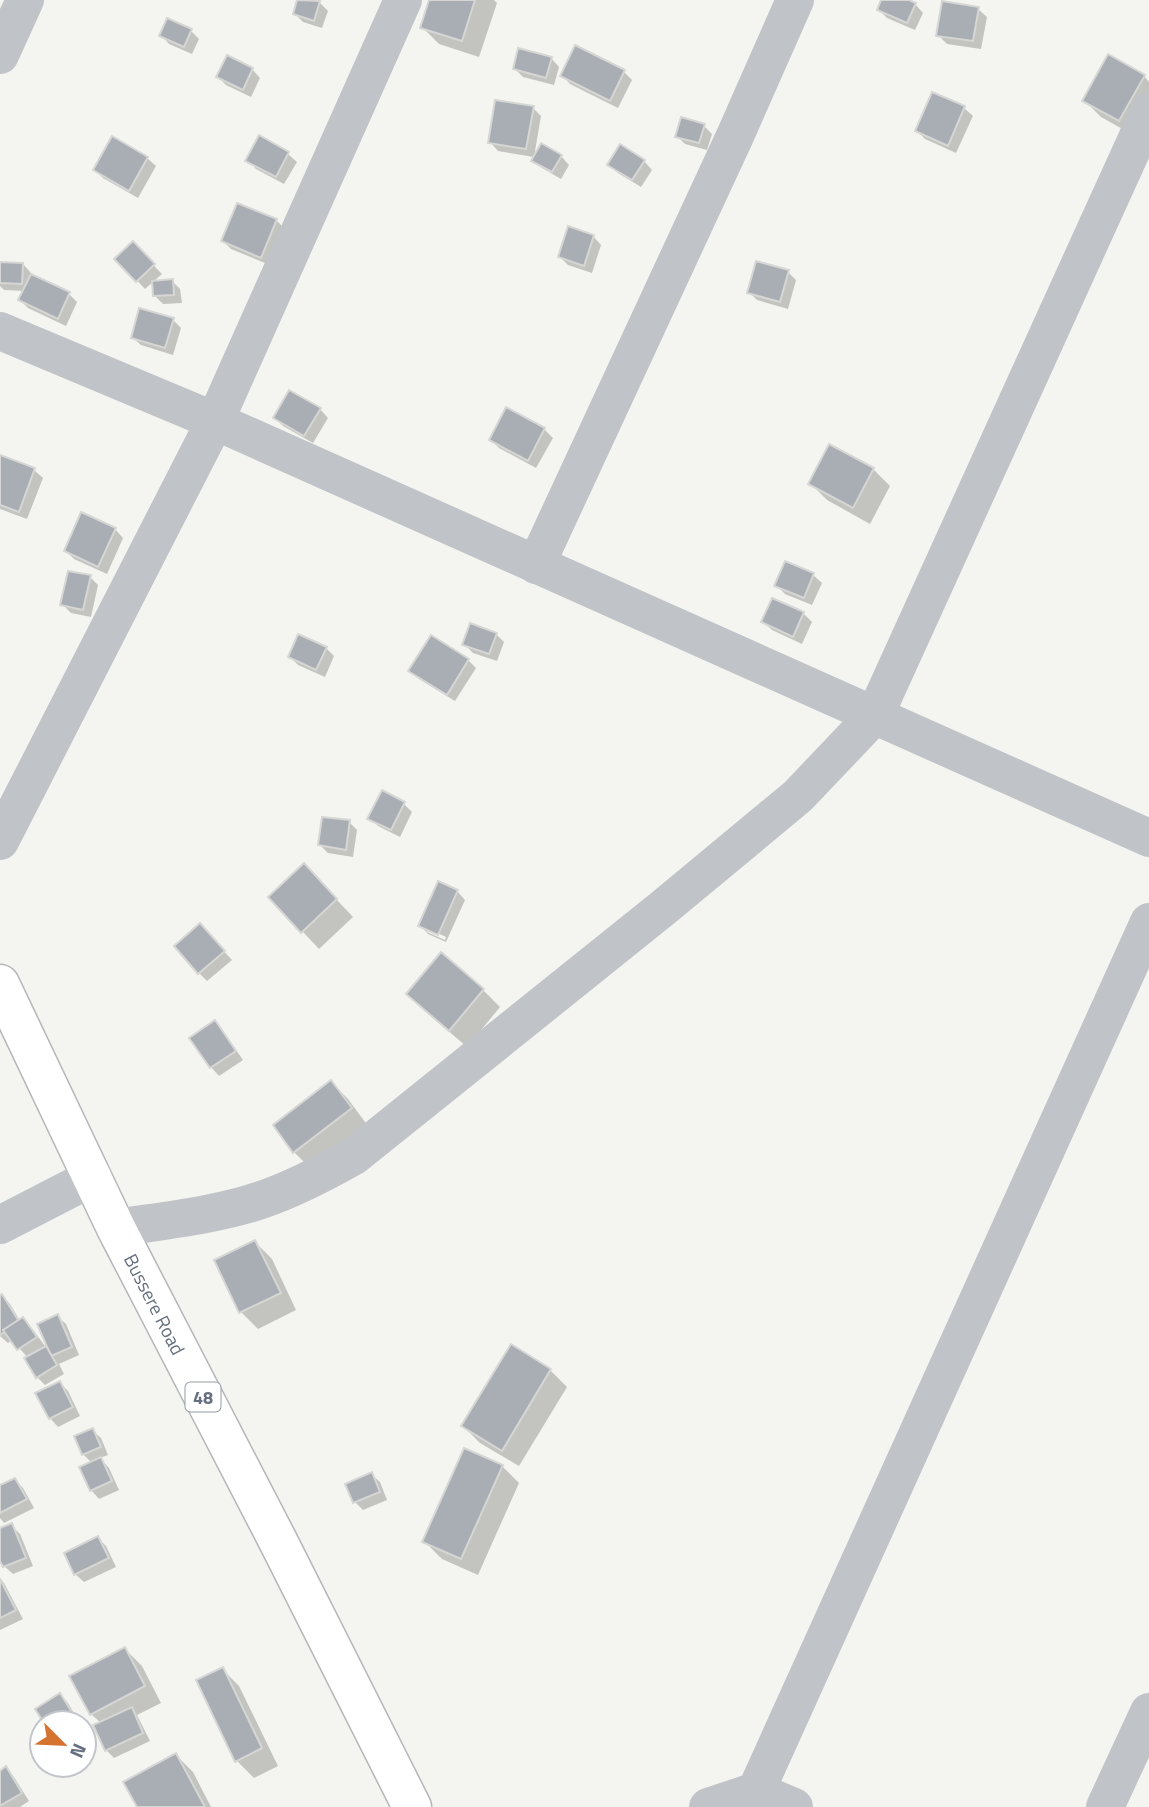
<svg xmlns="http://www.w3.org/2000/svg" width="1149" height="1807" viewBox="0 0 1149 1807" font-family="'Titillium Web',sans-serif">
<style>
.shadow{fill:#0003;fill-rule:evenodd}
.building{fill:#a9aeb5;stroke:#d6d6d4;stroke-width:2}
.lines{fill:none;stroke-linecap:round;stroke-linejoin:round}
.primary-casing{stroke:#b4b6ba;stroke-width:41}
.street{stroke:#c0c3c7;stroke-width:38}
.primary{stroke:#fff;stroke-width:38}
.labels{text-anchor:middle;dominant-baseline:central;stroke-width:7;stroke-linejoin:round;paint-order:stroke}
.shield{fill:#fff;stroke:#949ba6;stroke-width:2}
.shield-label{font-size:18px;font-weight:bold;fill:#667080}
.street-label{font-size:19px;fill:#667080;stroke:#fff}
</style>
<rect width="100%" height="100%" fill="#f4f5f1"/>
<!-- shadow -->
<g class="shadow">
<polygon points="299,0 311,0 320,3 328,11 322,28 303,22 295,14"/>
<polygon points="431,0 494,0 497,3 479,57 439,44 422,27"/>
<polygon points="883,0 904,0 915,4 923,13 915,30 887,18 879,10"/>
<polygon points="978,9 987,17 981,49 947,44 938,35"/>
<polygon points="191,31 199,39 192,54 169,44 161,35"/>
<polygon points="551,58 559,67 554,85 523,77 514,68"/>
<polygon points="252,69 260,78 251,97 226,85 218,77"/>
<polygon points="624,72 632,80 618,108 570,84 562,75"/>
<polygon points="1144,76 1149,82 1149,114 1137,137 1101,117 1084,100"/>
<polygon points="933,94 964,108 973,116 956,153 925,139 917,131"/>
<polygon points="533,108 541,116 534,157 498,151 490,142"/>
<polygon points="704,126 712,134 707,150 685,144 677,136"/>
<polygon points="113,138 147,158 156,166 138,198 103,178 95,170"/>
<polygon points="260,138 288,154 297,162 284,184 256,169 248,160"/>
<polygon points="621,147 644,161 652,170 641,187 618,173 609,164"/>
<polygon points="561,156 569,165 561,179 542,168 533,160"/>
<polygon points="276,220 285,229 270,265 231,249 223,241"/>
<polygon points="593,236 601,245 592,273 568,265 560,257"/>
<polygon points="133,244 162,274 145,289 117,259"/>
<polygon points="0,263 23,264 31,273 31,276 69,294 77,302 66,326 28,308 20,300 24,291 4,290 0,286"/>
<polygon points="788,272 796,280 788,309 757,300 749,292"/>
<polygon points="172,281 180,289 182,303 163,304 155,296"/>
<polygon points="173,320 181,328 173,355 141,345 132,337"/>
<polygon points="320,409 328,418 313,443 283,426 275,418"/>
<polygon points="544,429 553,438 536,468 499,448 491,440"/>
<polygon points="0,457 34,470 43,478 27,519 0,509"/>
<polygon points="873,469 890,486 870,524 827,500 810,483"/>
<polygon points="115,529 123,538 107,574 74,559 66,551"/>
<polygon points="786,563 813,575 822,583 812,605 785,594 776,585"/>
<polygon points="90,577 98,585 91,617 71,613 62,604"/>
<polygon points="773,600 803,613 812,622 802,644 772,630 763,622"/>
<polygon points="496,634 504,642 497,661 473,653 464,644"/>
<polygon points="326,648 334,656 325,677 298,665 290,657"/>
<polygon points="468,660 476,668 455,701 419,679 410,671"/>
<polygon points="404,804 412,812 400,837 378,826 370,818"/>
<polygon points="349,822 357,830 353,857 328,853 320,845"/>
<polygon points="321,883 353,917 319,949 270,897"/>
<path d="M457,891L465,900L446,942L428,934L420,925ZM427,928L446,937L445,940L427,932Z"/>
<polygon points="208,934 232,960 207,981 199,973"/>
<polygon points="483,990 500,1007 467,1047 425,1011 408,994"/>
<polygon points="215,1023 223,1031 243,1060 219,1076 211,1067"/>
<polygon points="331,1082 348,1099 368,1126 311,1169 294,1152"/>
<polygon points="255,1242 272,1259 296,1310 258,1329 241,1312 216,1261"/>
<polygon points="2,1296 10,1304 20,1321 23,1319 31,1327 50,1353 57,1316 66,1324 79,1355 59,1364 64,1374 45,1385 37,1377 28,1358 12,1340 8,1343 0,1336 0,1298"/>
<polygon points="550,1370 567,1387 519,1466 480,1443 463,1426"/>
<polygon points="60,1383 68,1391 80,1416 58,1427 50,1418"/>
<polygon points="92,1430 101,1438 108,1455 100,1458 109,1468 119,1490 99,1499 91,1490 92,1463 83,1454"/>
<polygon points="502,1466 519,1483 478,1575 442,1559 425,1542"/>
<polygon points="371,1474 380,1482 387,1500 363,1510 355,1502"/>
<polygon points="15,1480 23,1488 34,1508 4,1523 0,1518 0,1487"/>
<polygon points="11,1525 20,1534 33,1566 13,1574 4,1566 0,1556 0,1530"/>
<polygon points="98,1538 106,1546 116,1567 84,1582 75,1574"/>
<polygon points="0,1578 4,1583 23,1619 0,1630"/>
<polygon points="125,1649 142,1666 161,1703 137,1715 150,1741 114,1758 106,1750 101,1723 91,1714"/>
<polygon points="222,1669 239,1686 278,1766 254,1778 237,1761"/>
<polygon points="60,1695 68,1703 80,1723 46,1723 38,1709"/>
<polygon points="176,1755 193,1772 211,1807 139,1807"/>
<polygon points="6,1769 14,1777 29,1801 20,1807 0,1807 0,1773"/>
</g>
<!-- building -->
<g class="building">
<polygon points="297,0 320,1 314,21 293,14"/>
<polygon points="429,0 475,0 462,41 420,28"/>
<polygon points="881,0 909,0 916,3 907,23 877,10"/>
<polygon points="942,1 979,7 973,41 936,36"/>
<polygon points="167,18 192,29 184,47 159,36"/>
<polygon points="575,45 625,70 610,101 560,76"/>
<polygon points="518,48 552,57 546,78 513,69"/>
<polygon points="1108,54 1145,75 1119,121 1082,101"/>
<polygon points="227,55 253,68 243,90 216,77"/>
<polygon points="932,92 965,106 948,146 915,131"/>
<polygon points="495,100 534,106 526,149 488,143"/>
<polygon points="681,117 705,124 699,143 675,137"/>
<polygon points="259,135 289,152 276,177 245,161"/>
<polygon points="112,136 148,157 129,191 93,170"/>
<polygon points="541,143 562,155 552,172 531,161"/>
<polygon points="620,144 645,160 632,180 607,165"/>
<polygon points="237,203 277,219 261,258 221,241"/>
<polygon points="568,226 594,235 584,266 558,257"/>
<polygon points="133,241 155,264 136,282 114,259"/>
<polygon points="756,261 789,270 780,302 747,293"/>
<polygon points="0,262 23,263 22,284 0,283"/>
<polygon points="31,274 70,292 58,319 18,300"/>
<polygon points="173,279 174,295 153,296 152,281"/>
<polygon points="139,308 174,318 165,348 131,338"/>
<polygon points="289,390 321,408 304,436 273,418"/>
<polygon points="506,407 545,428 528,461 489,440"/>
<polygon points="829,444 874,468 853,508 808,484"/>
<polygon points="0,455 35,468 19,512 0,505"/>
<polygon points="81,512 116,528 98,567 64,551"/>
<polygon points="785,561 814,573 804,598 774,586"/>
<polygon points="68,571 91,575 83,610 60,605"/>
<polygon points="772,598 804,612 793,637 761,622"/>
<polygon points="470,623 497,633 489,654 462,645"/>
<polygon points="298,634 327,647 316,670 288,657"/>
<polygon points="431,635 469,659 447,695 408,671"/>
<polygon points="382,790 405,802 391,830 367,819"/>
<polygon points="322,817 350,820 346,850 318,845"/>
<polygon points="304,863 337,899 301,933 268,897"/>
<polygon points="438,881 458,890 438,935 418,926"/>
<polygon points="200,923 225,951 198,974 174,946"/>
<polygon points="441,952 484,989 449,1031 406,994"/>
<polygon points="215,1020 236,1051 210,1068 189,1038"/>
<polygon points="331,1080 352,1108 293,1153 273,1125"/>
<polygon points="255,1240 281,1293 239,1313 214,1260"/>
<polygon points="2,1294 20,1323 0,1335 0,1296"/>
<polygon points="58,1314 72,1347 51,1356 37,1324"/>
<polygon points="23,1317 37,1337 17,1350 3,1330"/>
<polygon points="511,1344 551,1369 502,1451 461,1426"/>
<polygon points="46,1346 57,1365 36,1378 24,1358"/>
<polygon points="60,1381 73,1407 49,1419 35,1393"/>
<polygon points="93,1428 101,1447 82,1455 74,1436"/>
<polygon points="464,1448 503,1465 461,1559 422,1542"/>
<polygon points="101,1457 112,1481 90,1491 79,1467"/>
<polygon points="372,1472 380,1492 353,1503 345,1484"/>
<polygon points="15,1478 27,1499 0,1513 0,1485"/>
<polygon points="12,1523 26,1558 3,1567 0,1561 0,1528"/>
<polygon points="98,1536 109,1558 74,1575 64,1553"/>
<polygon points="0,1579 16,1610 0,1618"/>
<polygon points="125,1647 145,1686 90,1715 69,1676"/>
<polygon points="223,1667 262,1748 235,1762 196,1680"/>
<polygon points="60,1693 75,1717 65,1723 44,1723 35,1709"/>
<polygon points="132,1707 143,1733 105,1751 93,1725"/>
<polygon points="176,1753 205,1807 137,1807 123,1782"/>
<polygon points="6,1766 22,1793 0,1806 0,1771"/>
</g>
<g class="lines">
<defs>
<polyline id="primary" points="0,984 116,1228 278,1541 412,1807"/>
</defs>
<!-- primary casing -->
<use href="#primary" class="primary-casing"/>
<!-- street -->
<g class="street">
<polyline points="0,55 25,0"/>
<polyline points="0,331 215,421 1149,838"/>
<polyline points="536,565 735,136 795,0"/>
<polyline points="0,841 215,421 403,0"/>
<polyline points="0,1225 93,1177"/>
<path d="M116,1228C161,1221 218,1215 261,1200C294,1189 324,1173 354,1156L663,908L798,796L875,715L1149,112"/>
<polyline points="708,1807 756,1791 1149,922"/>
<polyline points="749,1807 756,1791 794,1807"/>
<polyline points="1105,1807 1149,1712"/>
</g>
<!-- primary -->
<use href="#primary" class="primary"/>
</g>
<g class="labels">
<!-- shield labels -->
<rect class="shield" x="185.5" y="1382.5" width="35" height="29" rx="5"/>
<g class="shield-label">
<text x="203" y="1397">48</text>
</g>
<!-- street labels -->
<g class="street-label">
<text transform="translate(155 1304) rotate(63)">Bussere Road</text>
</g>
</g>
<!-- north arrow -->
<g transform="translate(63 1744) rotate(114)"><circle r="33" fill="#ffffff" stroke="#c2c6cc" stroke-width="2"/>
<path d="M0-5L12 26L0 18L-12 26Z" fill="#d57331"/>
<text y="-10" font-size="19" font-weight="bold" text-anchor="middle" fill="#667080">N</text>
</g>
</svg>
